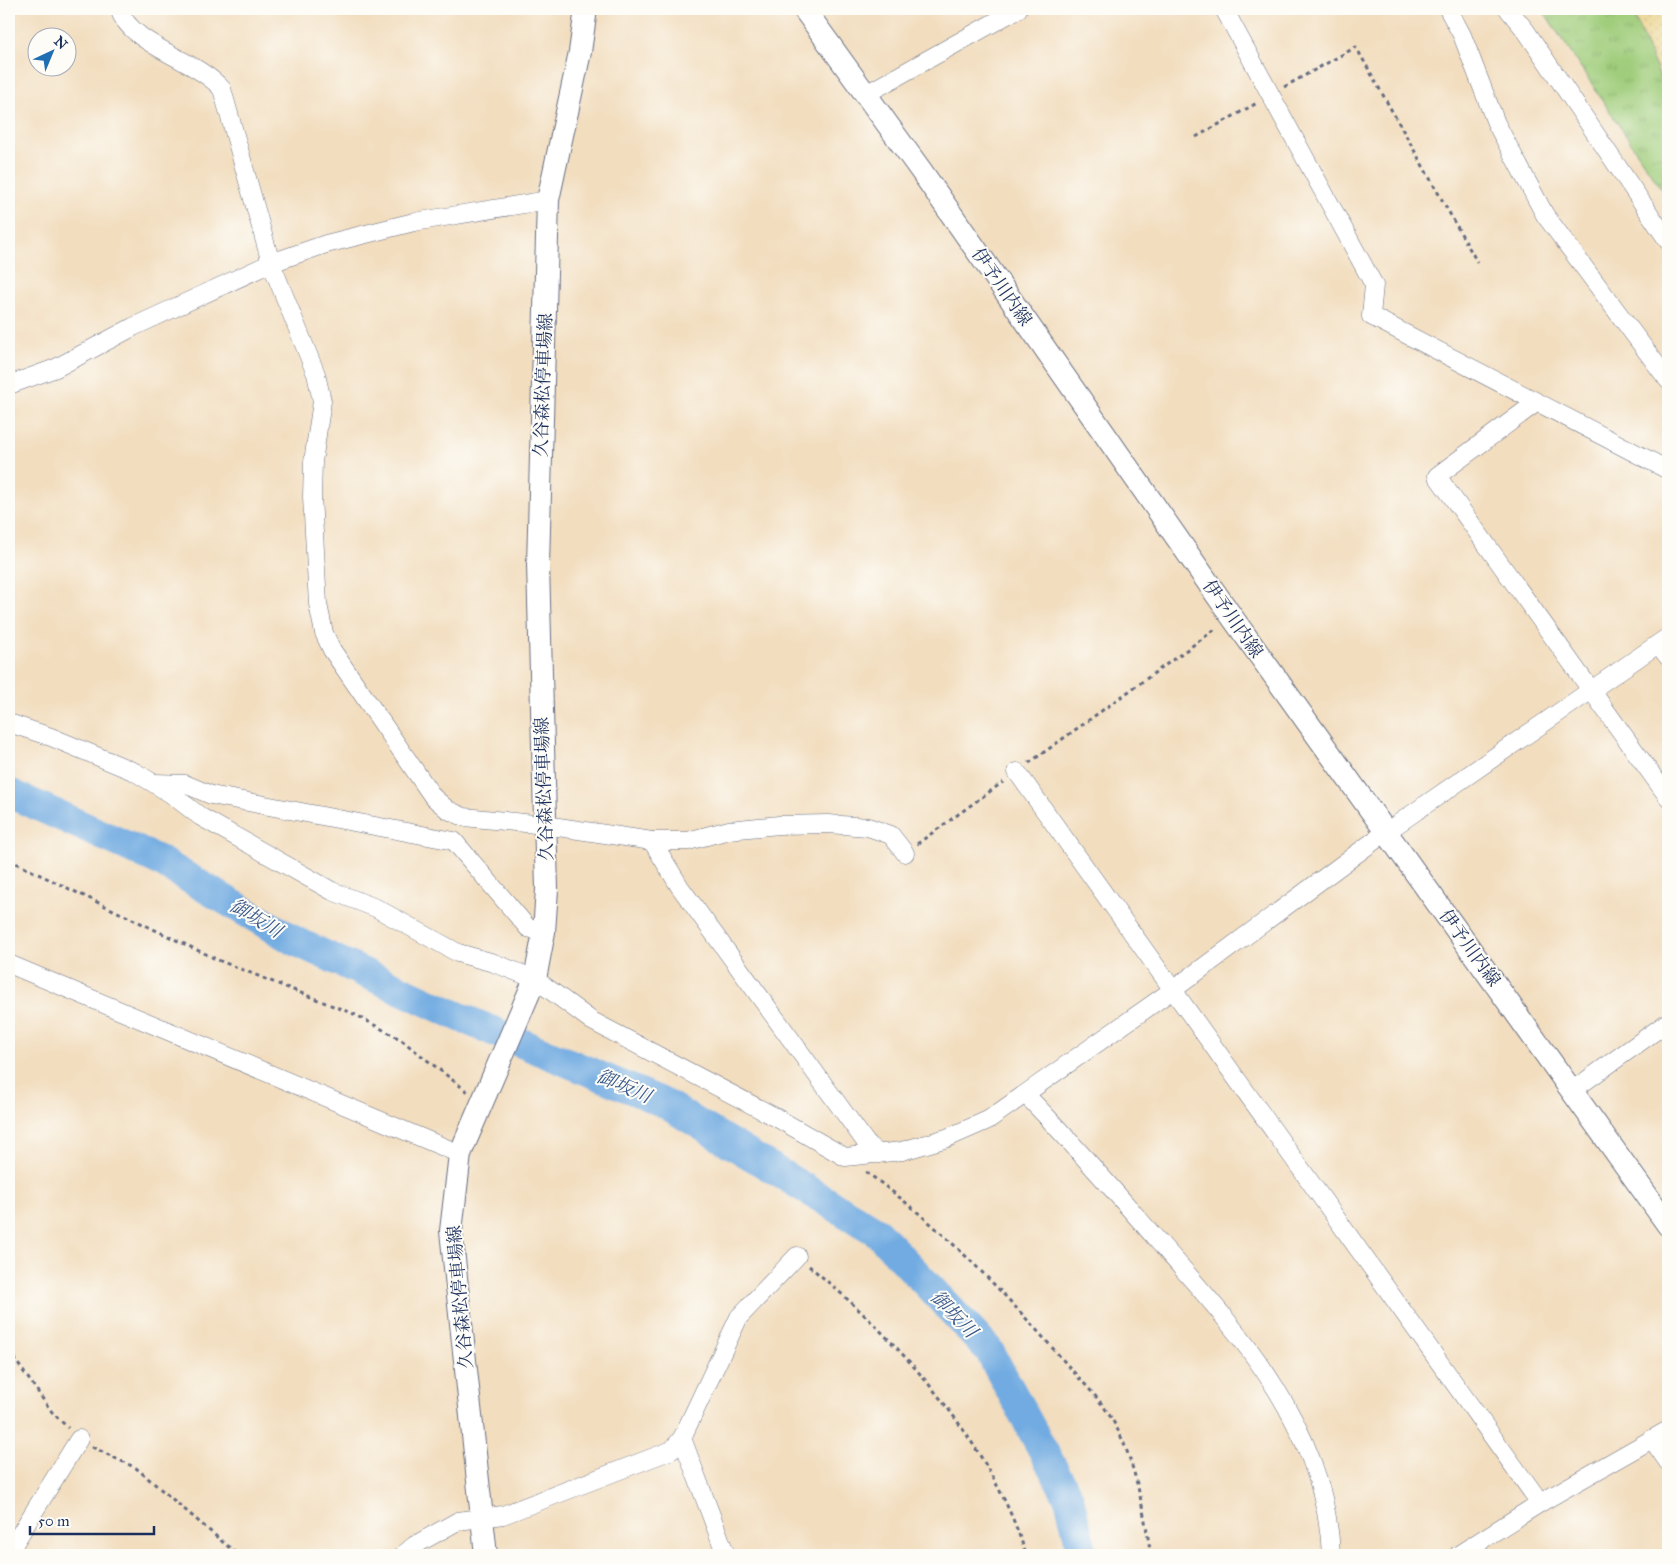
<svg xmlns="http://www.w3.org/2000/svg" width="1677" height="1564" viewBox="0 0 1677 1564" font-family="'IM FELL Great Primer','Noto Serif JP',serif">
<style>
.grass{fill:url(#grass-tufts);stroke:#5e7e6c}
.sand{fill:url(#sand-dots);stroke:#84847e}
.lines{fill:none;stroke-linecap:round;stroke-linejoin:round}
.river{stroke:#71abe1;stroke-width:30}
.minor-casing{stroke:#666c80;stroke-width:19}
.major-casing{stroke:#666c80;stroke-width:24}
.path{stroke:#666c80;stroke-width:3;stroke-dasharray:4 4;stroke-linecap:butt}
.minor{stroke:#fff;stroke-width:18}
.major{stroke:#fff;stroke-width:22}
.labels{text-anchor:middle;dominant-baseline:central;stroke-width:4;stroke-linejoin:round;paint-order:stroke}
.street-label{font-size:18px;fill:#1b2f5e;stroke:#fdfcf7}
.water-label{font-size:19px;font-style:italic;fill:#395a8c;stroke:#fdfcf7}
</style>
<defs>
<pattern id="grass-tufts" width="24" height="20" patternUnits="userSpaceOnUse" patternTransform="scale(1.25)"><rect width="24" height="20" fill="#a0cd7b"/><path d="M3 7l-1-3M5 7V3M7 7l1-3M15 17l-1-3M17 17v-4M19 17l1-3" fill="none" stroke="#89b06d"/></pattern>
<pattern id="sand-dots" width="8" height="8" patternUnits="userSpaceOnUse" patternTransform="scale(1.25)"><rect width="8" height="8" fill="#eeda9e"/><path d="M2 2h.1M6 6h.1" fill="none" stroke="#ccbb8a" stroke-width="1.8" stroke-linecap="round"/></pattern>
</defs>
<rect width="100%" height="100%" fill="#fdfcf7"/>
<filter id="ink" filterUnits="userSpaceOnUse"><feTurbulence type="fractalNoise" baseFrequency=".02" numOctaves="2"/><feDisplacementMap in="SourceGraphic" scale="10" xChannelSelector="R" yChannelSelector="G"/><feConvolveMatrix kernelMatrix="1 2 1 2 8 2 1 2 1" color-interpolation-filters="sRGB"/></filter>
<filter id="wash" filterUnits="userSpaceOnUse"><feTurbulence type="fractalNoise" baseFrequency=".0096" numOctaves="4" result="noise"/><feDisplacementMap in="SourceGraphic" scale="20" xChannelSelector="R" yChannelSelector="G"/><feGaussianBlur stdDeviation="1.12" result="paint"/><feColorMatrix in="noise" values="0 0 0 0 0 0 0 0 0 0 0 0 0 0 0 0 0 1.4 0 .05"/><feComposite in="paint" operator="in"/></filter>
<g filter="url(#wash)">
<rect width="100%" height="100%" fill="#f2ddbe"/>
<!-- grass -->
<polygon class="grass" points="1542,9 1631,9 1668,96 1668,199"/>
<!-- sand -->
<polygon class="sand" points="1631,9 1668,9 1668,96"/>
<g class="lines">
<!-- river -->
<polyline class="river" points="9,793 158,860 295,941 462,1018 664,1103 877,1232 988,1349 1069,1498 1083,1555"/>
</g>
</g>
<g filter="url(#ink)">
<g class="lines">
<defs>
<g id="minor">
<path d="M119,9C131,46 196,59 222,89L271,263L316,374L322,401L313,462L312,497L318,604L324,633L332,650L433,797L448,810L464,817L545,825L652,841H688L729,830L779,825L828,824L868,827L891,835L905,853"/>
<polyline points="1224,9 1374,285 1371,316 1668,470"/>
<polyline points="1448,9 1462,35 1496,123 1545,215 1668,380"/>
<polyline points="1508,9 1526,31 1668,241"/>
<polyline points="866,94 1018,9"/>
<polyline points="9,385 56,368 133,327 271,263 326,244 414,222 548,200"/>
<polyline points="1537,402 1437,476 1668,797"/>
<polyline points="1658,644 1668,657"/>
<polyline points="9,723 51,737 135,772 171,794 201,817 332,891 376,908 458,953 494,963 535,979 592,1021 777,1118 845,1157 902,1151 947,1138 988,1120 1174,989 1386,832 1668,637"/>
<polyline points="1017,772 1540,1503"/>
<polyline points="155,783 185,784 211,795 454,841 528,928 544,932"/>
<polyline points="652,841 680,887 867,1144 879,1154"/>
<polyline points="9,964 460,1154"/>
<polyline points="1573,1090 1668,1022"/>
<path d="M1026,1095C1072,1142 1115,1192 1158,1241C1239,1332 1326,1427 1331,1555"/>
<polyline points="682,1438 739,1317 797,1256"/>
<polyline points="1652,1439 1668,1462"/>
<polyline points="9,1552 79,1439"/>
<polyline points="403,1555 415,1545 458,1521 503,1515 672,1450 682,1438 726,1555"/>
<polyline points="1458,1555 1540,1503 1668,1430"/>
</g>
<g id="major">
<polyline points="804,9 922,172 1232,617 1668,1225"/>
<polyline points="486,1555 451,1231 460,1154 535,979 544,932 547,889 538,565 548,200 580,52 586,9"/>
</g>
</defs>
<!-- minor casing -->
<use href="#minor" class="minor-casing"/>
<!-- major casing -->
<use href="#major" class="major-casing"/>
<!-- path -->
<g class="path">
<polyline points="1284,87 1356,47 1477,262"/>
<polyline points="1196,137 1257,103"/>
<polyline points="1029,763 1217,628"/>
<polyline points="917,844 1003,782"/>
<polyline points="9,860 218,960 356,1015 400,1039 468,1092"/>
<path d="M866,1172C940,1225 1003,1291 1063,1360C1080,1380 1100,1398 1113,1421C1136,1462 1143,1509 1151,1555"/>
<path d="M809,1266C898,1339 992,1443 1026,1555"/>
<polyline points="9,1351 52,1412 68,1428"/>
<polyline points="92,1447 136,1468 238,1555"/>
</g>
<!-- minor -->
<use href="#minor" class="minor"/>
<!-- major -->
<use href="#major" class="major"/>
</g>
</g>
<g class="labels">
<!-- street labels -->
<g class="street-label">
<text transform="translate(1002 287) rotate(55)">伊予川内線</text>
<text transform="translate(543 385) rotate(-88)">久谷森松停車場線</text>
<text transform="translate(1233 619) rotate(55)">伊予川内線</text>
<text transform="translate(544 789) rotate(-92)">久谷森松停車場線</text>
<text transform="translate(1470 948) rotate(54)">伊予川内線</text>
<text transform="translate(460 1297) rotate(-95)">久谷森松停車場線</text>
</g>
<!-- water labels -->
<g class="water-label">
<text transform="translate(256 918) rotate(31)">御坂川</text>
<text transform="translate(624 1086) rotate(23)">御坂川</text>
<text transform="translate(954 1314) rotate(46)">御坂川</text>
</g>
</g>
<!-- margin -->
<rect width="1677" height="1564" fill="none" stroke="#fdfcf7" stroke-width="30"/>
<!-- north arrow -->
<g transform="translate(52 52) rotate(44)"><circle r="24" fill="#fdfcf7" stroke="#a3aaba"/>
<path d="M0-4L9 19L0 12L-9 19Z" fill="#1f6fb2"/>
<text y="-8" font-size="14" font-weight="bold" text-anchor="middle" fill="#1b2f5e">N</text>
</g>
<!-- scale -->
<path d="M30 1526v8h124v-8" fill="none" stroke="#1b2f5e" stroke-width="2.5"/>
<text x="38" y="1526" font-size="15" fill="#1b2f5e" stroke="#fdfcf7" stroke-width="4" paint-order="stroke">50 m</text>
</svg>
